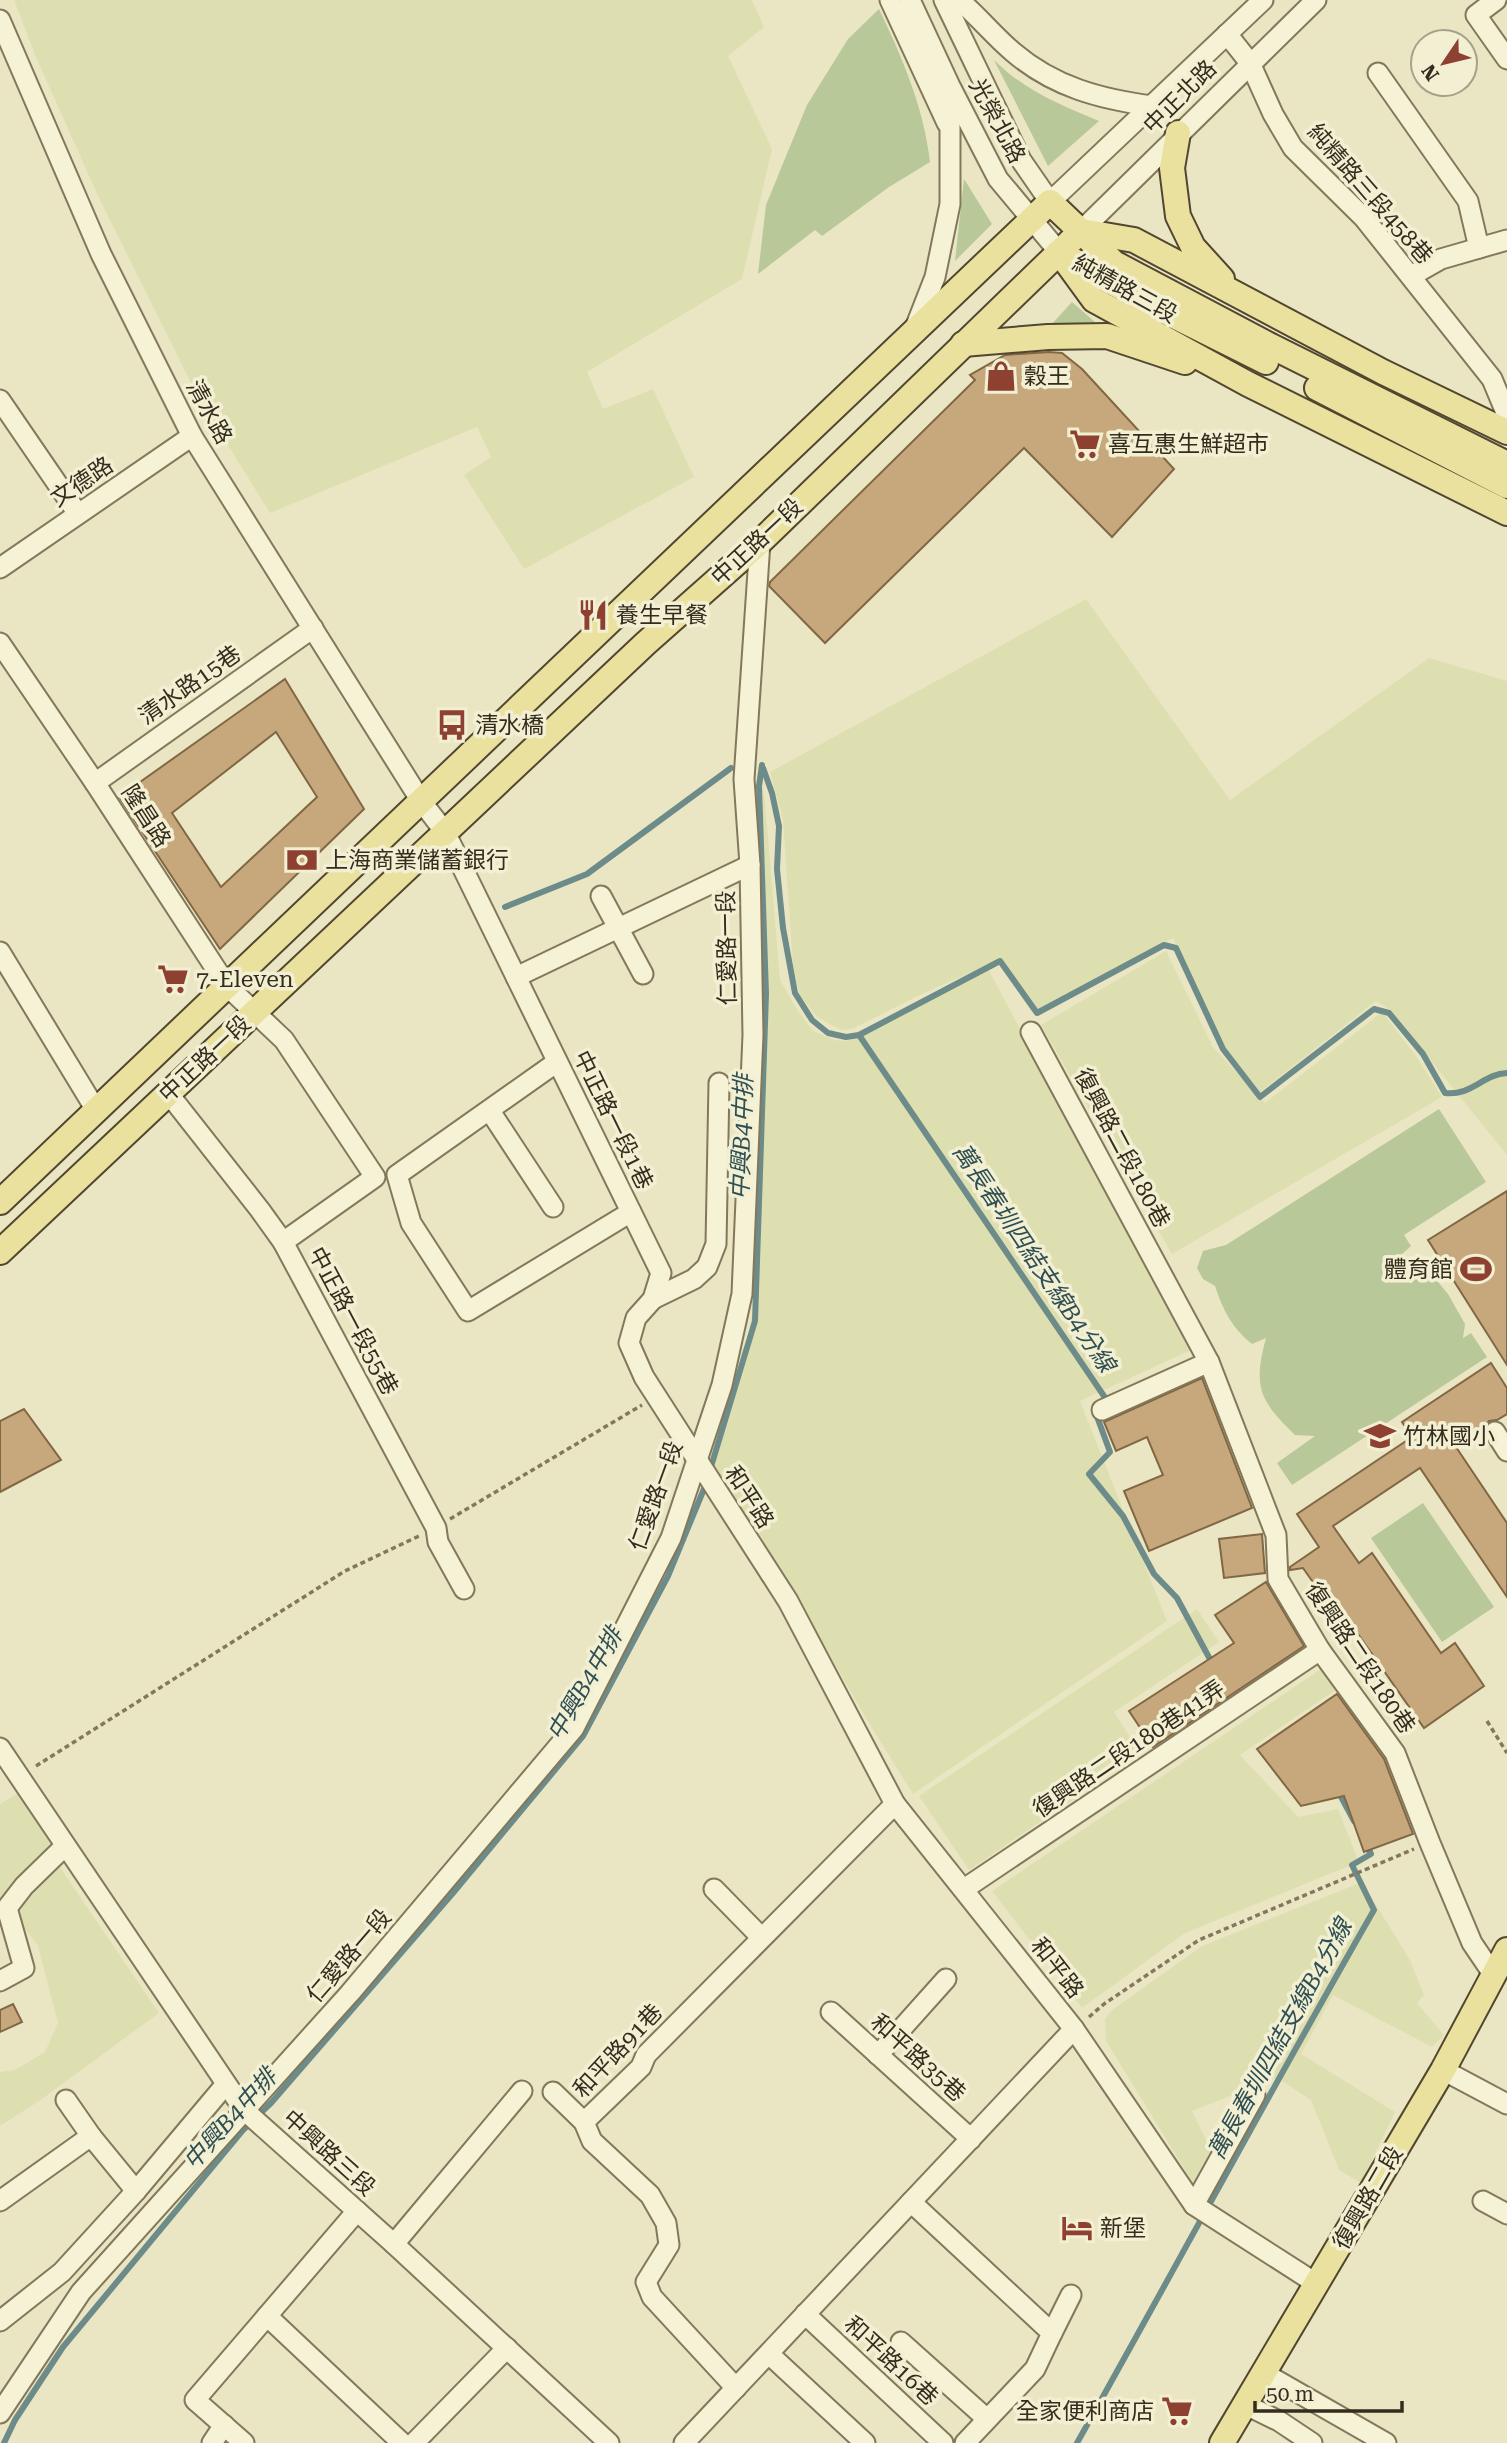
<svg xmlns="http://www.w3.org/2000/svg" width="1507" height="2443" viewBox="0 0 1507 2443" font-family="'Roboto Serif','Noto Sans TC',serif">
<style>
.farmland{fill:#dedfb1}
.green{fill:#b9c898}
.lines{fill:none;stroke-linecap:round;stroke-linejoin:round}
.stream{stroke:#6d8b89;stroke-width:6}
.building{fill:#c6a87c;stroke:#816743;stroke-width:2;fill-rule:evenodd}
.minor-casing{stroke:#83785b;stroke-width:23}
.major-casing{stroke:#51462f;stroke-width:28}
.path{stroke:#83785b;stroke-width:3.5;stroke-dasharray:5 3.5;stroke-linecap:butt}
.minor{stroke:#f6f2d6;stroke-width:19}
.major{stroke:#ebe19e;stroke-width:24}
.labels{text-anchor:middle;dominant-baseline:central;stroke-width:7;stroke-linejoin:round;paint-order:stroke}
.street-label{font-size:23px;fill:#342d1e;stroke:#f2efd2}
.poi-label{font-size:23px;fill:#342d1e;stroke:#f2efd2;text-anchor:start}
.water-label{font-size:24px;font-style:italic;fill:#2f4f53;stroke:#f2efd2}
</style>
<rect width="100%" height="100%" fill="#eae6c3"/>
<!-- farmland -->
<g class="farmland">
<polygon points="14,0 752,0 764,27 728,56 772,149 742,279 587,372 603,409 653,389 694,477 524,569 464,475 491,457 477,427 270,513 198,397 98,196 35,55"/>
<polygon points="1086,599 1230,800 1429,658 1507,681 1507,1155 1390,1010 1376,1001 1259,1093 1220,1040 1173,938 1034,1012 999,960 986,965 1191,1350 1080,1401 1167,1621 913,1794 867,1720 778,1565 710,1466 747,1348 753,1308 759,1109 763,779 780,980 796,1008 813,1031 834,1040 847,1041 981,968 920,995 852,1029 841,1030 817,1017 800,996 793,966 783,820 770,772"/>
<polygon points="1166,951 1213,1047 1265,1103 1382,1012 1416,1056 1442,1097 1172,1254 1041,1025"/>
<polygon points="1197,1609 1219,1642 1114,1712 1141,1754 969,1870 919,1796"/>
<polygon points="1321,1669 1337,1689 1240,1755 1298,1817 1338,1809 1359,1862 1185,1933 1082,2008 992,1891"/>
<polygon points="18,1793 55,1848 7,1896 0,1899 0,1804"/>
<polygon points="59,1866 159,2013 39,2101 0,2126 0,2072 15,2070 45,2052 58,2023 38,1946 22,1925 19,1907"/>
<polygon points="1362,1882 1410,1960 1424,1995 1417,2003 1444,2035 1432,2047 1333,1995 1301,2054 1395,2112 1361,2183 1339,2170 1311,2100 1282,2081 1279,2077 1192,2111 1211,2150 1193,2183 1106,2041 1105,2019 1112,2010 1202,1946"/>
</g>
<!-- green -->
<g class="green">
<path d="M879,9C902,57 924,108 930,162L889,187L822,236L815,230L758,274L766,205L807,105L848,39Z"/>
<path d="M994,60C1024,90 1060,105 1099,121L1048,166Z"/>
<polygon points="964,179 992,224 955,261"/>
<polygon points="1072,302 1096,323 1052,324"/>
<path d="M1439,1109L1486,1182L1404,1235L1411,1246L1401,1255L1416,1259L1429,1271L1448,1294L1465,1324L1463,1338L1471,1333L1487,1357L1292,1485L1277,1463L1315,1436L1295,1435C1259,1400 1253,1387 1266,1338L1252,1344C1232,1328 1223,1310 1215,1286L1203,1279L1197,1268L1203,1251L1226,1245Z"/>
<polygon points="1423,1503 1494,1607 1442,1642 1371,1538"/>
</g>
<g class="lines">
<!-- stream -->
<g class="stream">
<path d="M763,768L772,793L779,826L777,869L783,928L795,993L812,1020L828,1033L846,1037L859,1035L1000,961L1037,1013L1164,945L1176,948L1223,1049L1260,1097L1374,1009L1389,1013L1423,1054L1445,1093C1472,1096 1483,1074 1507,1073"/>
<polyline points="505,907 587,874 731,768"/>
<polyline points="859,1035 1108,1402 1106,1403"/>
<polyline points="1095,1411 1110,1452 1089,1474 1123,1516 1154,1574 1177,1598 1212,1663 1214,1662"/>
<polyline points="710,1470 755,1321 766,994 759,786 762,765"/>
<polyline points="1338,1791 1354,1821"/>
<polyline points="4,2443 15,2420 63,2347 243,2130 271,2103 453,1893 583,1736 668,1576 706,1484"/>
<path d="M1077,2443C1177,2265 1273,2086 1374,1910L1352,1865L1371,1854L1366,1843"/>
</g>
</g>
<!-- building -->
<g class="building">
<polygon points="1049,352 1062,353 1082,369 1174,469 1112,537 1024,448 825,643 769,586 770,582 975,380 970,375 1005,355"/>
<path d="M285,679L364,809L220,949L119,797ZM276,732L317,797L221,887L172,813Z"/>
<polygon points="1507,1191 1507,1365 1428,1240"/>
<polygon points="1491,1363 1507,1388 1507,1414 1497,1420 1489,1421 1483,1429 1456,1447 1507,1523 1507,1597 1420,1468 1333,1526 1359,1563 1372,1553 1441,1653 1455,1643 1484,1686 1424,1728 1351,1624 1345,1628 1303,1568 1290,1570 1290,1567 1319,1547 1297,1514 1412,1437 1402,1422"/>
<polygon points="1202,1378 1252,1508 1149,1551 1124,1491 1163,1475 1147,1437 1116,1451 1104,1422"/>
<polygon points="24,1409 61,1460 0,1492 0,1421"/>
<polygon points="1262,1534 1265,1573 1224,1578 1219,1539"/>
<polygon points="1266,1582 1304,1646 1153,1747 1129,1711 1234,1643 1215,1615"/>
<polygon points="1337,1694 1384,1759 1413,1834 1364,1852 1344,1796 1301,1806 1257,1749"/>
<polygon points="13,2004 22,2022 0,2032 0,2010"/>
</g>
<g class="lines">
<defs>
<g id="minor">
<polyline points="890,0 947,123"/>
<polyline points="910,0 950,86 998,179 1059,252"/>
<polyline points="944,0 1021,160 1050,202 1263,0"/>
<path d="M959,0C978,16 994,36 1013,52C1054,87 1100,99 1152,106"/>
<polyline points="1496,0 1476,15 1507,59"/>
<polyline points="0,20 101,254 192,436 421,801 445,832 661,1273 653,1299 636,1318 629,1343 644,1377 788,1601 895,1804 1074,2029 1194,2205 1317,2284"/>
<polyline points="1227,34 1250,63 1273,114 1293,148 1364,218 1492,379 1507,415"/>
<polyline points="1378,73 1468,201 1479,248"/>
<polyline points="1081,231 1316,0"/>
<polyline points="1411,276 1441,259 1507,240"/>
<polyline points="915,328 935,277 950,204 950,91"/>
<polyline points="0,400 78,514"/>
<polyline points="0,568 192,436"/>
<polyline points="0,643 95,783 227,986 284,1040 375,1177 283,1242"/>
<polyline points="95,783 313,628"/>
<polyline points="601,896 643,974"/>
<polyline points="0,952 96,1110"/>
<polyline points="516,977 750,865"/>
<polyline points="1031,1032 1209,1362 1276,1535 1278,1579 1320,1650 1395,1753 1430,1843 1472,1943 1493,1974"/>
<polyline points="557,1062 397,1175 411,1223 468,1311 631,1212"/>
<polyline points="168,1093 260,1210 283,1242 436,1528 438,1542 464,1589"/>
<polyline points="490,1111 553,1207"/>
<polyline points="653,1299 694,1279 707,1267 716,1244 719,1083"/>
<polyline points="1102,1410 1209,1362"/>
<polyline points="1495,1432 1507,1451"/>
<polyline points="0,1748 244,2110 394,2244 609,2443"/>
<polyline points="714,1889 761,1937"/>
<polyline points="964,1889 1320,1650"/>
<polyline points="0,1981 24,1968 7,1908 24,1886 65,1846"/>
<polyline points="831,2012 971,2139"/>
<polyline points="878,2055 946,1979"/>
<polyline points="1443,2070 1507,2104"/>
<polyline points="553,2092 584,2122"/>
<polyline points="66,2100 91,2136"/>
<polyline points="0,2201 91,2136 136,2191 226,2084"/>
<polyline points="1483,2201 1507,2214"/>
<polyline points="911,2202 1052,2333 1035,2369 965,2443"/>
<polyline points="1194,2205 1255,2095"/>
<polyline points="394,2244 522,2091"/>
<polyline points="805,2314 943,2443"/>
<polyline points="267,2316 402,2443"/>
<polyline points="0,2321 62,2272 136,2191"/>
<polyline points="1052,2333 1071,2295"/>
<polyline points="901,2342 987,2419"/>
<polyline points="769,2354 865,2443"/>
<polyline points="1262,2372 1386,2443"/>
<polyline points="736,2388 652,2297 646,2282 669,2245 666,2223 650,2195 592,2141 584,2122 641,2067 646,2055 895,1804"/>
<polyline points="1246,2405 1279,2421 1312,2443"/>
<polyline points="0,2413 81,2292 350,1993 574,1728 671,1538 722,1385 742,1294 753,1035 750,865 744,779 760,542"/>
<polyline points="212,2443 224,2425"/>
<polyline points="244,2443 195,2400 357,2211"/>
<polyline points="414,2443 507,2348"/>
<polyline points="684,2443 1074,2029"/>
</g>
<g id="major">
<polyline points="1178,133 1172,168 1178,216 1193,247 1222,279"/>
<polyline points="1081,231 1134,240 1383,372 1507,432"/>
<polyline points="1059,252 1094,300 1248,384 1507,513"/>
<polyline points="1069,258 1152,305 1266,362"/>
<polyline points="963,344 1048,337 1107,336 1185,362"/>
<polyline points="1317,388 1507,486"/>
<polyline points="0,1202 1050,202 1114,263 1271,346 1507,464"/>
<polyline points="0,1252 646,643 760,542 1081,231"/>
<polyline points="1222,2443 1443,2070 1507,1950"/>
</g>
</defs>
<!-- minor casing -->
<use href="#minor" class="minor-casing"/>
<!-- major casing -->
<use href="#major" class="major-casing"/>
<!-- path -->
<g class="path">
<polyline points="450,1519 642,1405"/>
<polyline points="1487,1721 1507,1753"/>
<polyline points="36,1766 345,1571 419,1536"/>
<polyline points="1089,2017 1104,2004 1199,1940 1414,1849"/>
</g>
<!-- minor -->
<use href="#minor" class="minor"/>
<!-- major -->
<use href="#major" class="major"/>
</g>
<!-- icons -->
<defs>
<symbol id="shop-bare" viewBox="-9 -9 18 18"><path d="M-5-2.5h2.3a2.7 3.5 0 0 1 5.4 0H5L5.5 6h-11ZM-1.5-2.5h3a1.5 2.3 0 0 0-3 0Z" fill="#8e4130" stroke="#f2efd2" stroke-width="2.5" paint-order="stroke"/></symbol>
<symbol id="supermarket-bare" viewBox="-9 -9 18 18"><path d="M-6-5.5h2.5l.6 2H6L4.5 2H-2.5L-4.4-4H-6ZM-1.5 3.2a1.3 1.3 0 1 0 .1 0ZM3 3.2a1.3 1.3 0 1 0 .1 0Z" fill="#8e4130" stroke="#f2efd2" stroke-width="2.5" paint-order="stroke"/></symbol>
<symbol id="restaurant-bare" viewBox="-9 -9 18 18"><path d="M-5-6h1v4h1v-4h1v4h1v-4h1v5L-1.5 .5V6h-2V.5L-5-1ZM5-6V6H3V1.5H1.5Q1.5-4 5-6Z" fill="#8e4130" stroke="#f2efd2" stroke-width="2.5" paint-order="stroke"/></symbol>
<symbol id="bus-bare" viewBox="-9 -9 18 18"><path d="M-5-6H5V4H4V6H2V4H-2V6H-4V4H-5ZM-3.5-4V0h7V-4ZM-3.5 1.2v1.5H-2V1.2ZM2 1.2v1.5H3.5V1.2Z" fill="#8e4130" stroke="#f2efd2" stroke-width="2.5" paint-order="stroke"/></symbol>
<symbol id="bank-bare" viewBox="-9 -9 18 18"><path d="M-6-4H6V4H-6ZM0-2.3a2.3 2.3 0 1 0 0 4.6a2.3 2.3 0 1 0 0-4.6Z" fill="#8e4130" stroke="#f2efd2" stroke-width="2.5" paint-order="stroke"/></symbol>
<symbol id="stadium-bare" viewBox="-9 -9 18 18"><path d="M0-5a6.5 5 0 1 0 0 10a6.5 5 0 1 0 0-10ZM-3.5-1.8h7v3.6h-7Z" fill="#8e4130" stroke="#f2efd2" stroke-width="2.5" paint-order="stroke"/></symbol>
<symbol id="school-bare" viewBox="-9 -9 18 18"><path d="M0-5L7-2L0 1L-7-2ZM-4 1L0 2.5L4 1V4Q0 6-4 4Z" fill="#8e4130" stroke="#f2efd2" stroke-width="2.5" paint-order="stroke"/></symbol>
<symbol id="hotel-bare" viewBox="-9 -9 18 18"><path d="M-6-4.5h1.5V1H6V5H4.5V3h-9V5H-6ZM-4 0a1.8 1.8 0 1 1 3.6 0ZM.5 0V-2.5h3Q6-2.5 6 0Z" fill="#8e4130" stroke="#f2efd2" stroke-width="2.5" paint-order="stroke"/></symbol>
</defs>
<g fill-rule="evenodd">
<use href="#shop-bare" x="979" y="354" width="44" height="44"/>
<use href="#supermarket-bare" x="1063" y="422" width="44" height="44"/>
<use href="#restaurant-bare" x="571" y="593" width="44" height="44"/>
<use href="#bus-bare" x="430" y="703" width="44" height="44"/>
<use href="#bank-bare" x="280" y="838" width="44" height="44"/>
<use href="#supermarket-bare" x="151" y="957" width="44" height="44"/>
<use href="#stadium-bare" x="1454" y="1247" width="44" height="44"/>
<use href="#school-bare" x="1358" y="1414" width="44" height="44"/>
<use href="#hotel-bare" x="1055" y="2206" width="44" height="44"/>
<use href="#supermarket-bare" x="1155" y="2389" width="44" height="44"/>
</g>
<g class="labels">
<!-- street labels -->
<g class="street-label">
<text transform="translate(1180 97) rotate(-45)">中正北路</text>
<text transform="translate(997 121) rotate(62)">光榮北路</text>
<text transform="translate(1370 194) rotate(49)">純精路三段458巷</text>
<text transform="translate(1125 289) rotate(29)">純精路三段</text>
<text transform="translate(209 412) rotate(61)">清水路</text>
<text transform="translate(82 482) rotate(-34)">文德路</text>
<text transform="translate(757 542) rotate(-43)">中正路一段</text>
<text transform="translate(190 685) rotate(-35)">清水路15巷</text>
<text transform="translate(146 816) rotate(57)">隆昌路</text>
<text transform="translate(727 948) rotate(-91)">仁愛路一段</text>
<text transform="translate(205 1059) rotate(-43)">中正路一段</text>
<text transform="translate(613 1120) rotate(64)">中正路一段1巷</text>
<text transform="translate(1122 1148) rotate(62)">復興路二段180巷</text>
<text transform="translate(353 1321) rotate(62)">中正路一段55巷</text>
<text transform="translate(656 1496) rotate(-70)">仁愛路一段</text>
<text transform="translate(749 1497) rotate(57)">和平路</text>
<text transform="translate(1360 1658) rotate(56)">復興路二段180巷</text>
<text transform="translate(1129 1749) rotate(-34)">復興路二段180巷41弄</text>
<text transform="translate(349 1956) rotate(-49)">仁愛路一段</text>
<text transform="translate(1057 1968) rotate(52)">和平路</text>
<text transform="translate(618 2051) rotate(-47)">和平路91巷</text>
<text transform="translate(918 2058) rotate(42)">和平路35巷</text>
<text transform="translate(329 2153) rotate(42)">中興路三段</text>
<text transform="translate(1368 2198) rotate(-60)">復興路二段</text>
<text transform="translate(891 2361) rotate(43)">和平路16巷</text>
</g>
<!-- poi labels -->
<g class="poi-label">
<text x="1024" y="376">穀王</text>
<text x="1108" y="444">喜互惠生鮮超市</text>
<text x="616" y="615">養生早餐</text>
<text x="475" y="725">清水橋</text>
<text x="325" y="860">上海商業儲蓄銀行</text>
<text x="196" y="979">7-Eleven</text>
<text x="1453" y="1269" text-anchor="end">體育館</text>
<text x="1403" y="1436">竹林國小</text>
<text x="1100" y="2228">新堡</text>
<text x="1154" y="2411" text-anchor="end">全家便利商店</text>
</g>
<!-- water labels -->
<g class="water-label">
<text transform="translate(742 1137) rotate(-88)">中興B4中排</text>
<text transform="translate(1034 1258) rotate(56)">萬長春圳四結支線B4分線</text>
<text transform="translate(585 1684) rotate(-60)">中興B4中排</text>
<text transform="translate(1280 2039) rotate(-61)">萬長春圳四結支線B4分線</text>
<text transform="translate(230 2119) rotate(-48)">中興B4中排</text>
</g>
</g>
<!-- north arrow -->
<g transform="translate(1444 63) rotate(235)"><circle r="33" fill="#f2efd2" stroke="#a6a18a" stroke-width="2"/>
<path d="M0-5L12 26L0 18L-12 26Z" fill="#8e4130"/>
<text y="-10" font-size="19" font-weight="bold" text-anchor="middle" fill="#342d1e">N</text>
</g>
<!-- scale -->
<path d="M1255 2401v10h147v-10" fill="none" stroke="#342d1e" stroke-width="3.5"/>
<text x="1266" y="2401" font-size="21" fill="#342d1e" stroke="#f2efd2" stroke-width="5" paint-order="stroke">50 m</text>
</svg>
